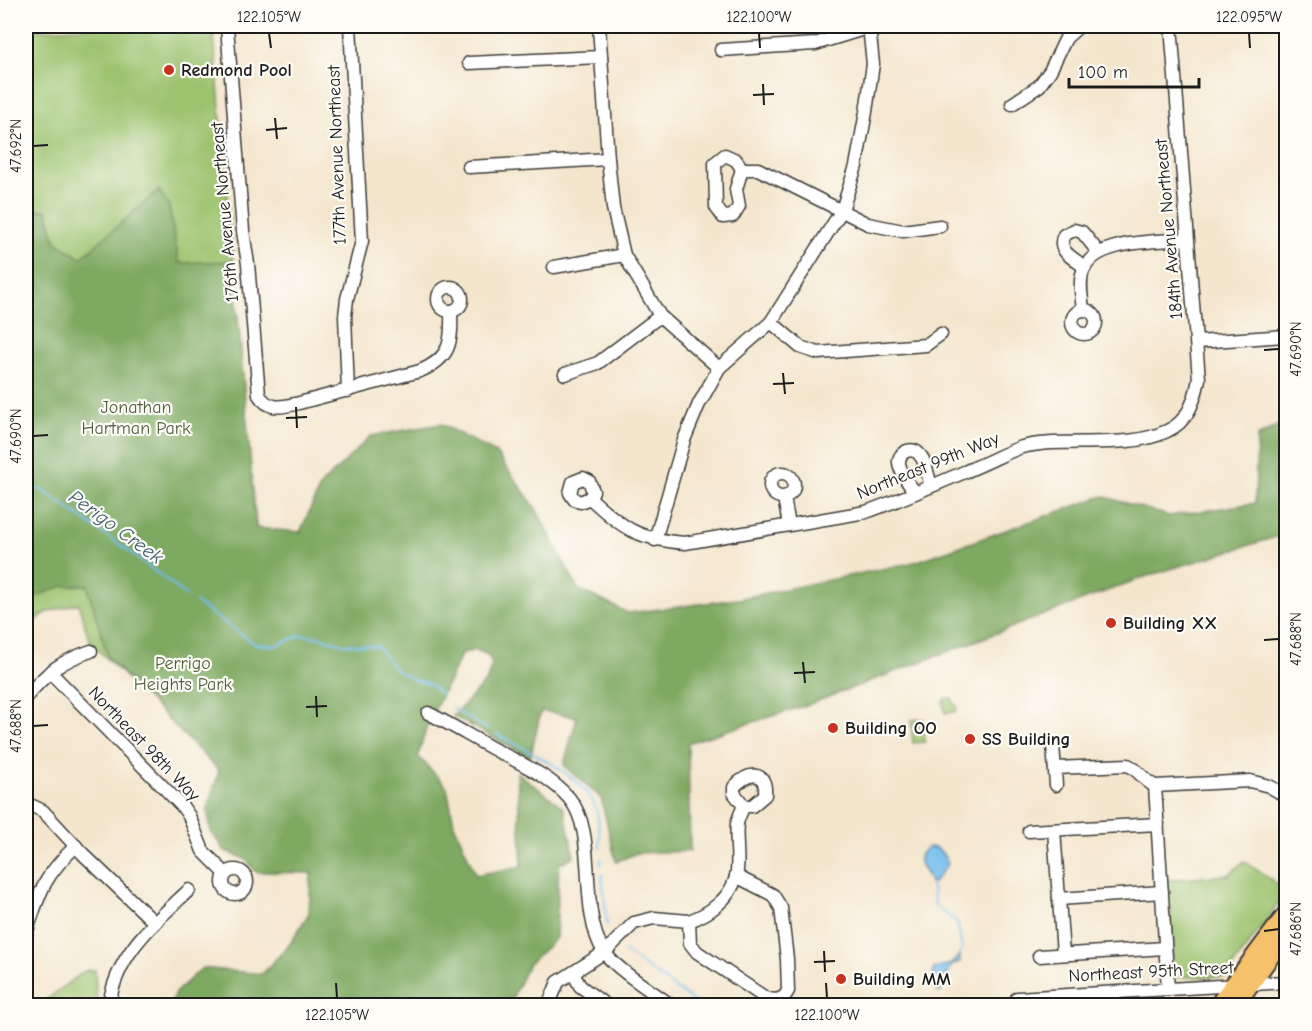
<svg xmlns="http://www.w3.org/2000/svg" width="1312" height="1031" viewBox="0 0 1312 1031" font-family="'Comic Neue',sans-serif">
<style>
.green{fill:#9dc36e;stroke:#5c7045;stroke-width:1.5}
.forest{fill:#7ea961;stroke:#4d623e;stroke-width:1.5}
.water{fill:#77bfef;stroke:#4a6e86;stroke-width:1.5}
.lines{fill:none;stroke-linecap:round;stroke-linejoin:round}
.stream{stroke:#77bfef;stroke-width:2}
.minor-casing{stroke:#3c3a37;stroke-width:15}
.major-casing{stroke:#3c3a37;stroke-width:20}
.minor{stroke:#fff;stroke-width:12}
.major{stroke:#f5c16b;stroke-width:16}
.ticks{fill:none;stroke:#1c1c1c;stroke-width:2}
.poi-dot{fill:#c8321e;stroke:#fdfcf7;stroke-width:2}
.labels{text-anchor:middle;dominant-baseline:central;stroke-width:4.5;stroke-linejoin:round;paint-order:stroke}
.poi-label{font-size:18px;font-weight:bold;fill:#1c1c1c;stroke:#fdfcf7;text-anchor:start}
.street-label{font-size:18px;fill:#1c1c1c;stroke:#fdfcf7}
.park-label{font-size:18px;fill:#505f3d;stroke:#fdfcf7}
.water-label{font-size:20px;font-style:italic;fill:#405d70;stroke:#fdfcf7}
.neatline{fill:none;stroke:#1c1c1c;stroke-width:2}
.ticks-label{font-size:15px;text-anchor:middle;fill:#1c1c1c}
</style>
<rect width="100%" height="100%" fill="#fdfcf7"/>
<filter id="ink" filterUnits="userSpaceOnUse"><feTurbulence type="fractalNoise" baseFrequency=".0167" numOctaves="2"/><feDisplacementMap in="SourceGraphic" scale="12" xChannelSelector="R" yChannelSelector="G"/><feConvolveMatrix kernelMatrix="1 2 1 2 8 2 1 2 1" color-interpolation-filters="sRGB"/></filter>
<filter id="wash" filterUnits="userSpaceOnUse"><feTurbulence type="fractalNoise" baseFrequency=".008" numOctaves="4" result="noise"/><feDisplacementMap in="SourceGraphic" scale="24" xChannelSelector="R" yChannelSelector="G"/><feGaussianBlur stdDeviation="1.35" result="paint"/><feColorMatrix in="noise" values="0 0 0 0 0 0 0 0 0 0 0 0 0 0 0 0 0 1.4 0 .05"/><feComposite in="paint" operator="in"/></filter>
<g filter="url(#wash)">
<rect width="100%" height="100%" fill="#f4e6cd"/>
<!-- green -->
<g class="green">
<polygon points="109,26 213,26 256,528 212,641 222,772 90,642 78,603 48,612 26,626 26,31"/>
<polygon points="951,698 957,707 955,712 945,713 943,702 945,699"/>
<polygon points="923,719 925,742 913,743 911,720"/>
<polygon points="1244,861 1286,890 1286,893 1225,977 1174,977 1167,880 1228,875"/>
<polygon points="86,970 95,970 97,1005 32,1005 32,1003 43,1002"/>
</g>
<!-- forest -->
<polygon class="forest" points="159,190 169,206 179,263 233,261 256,528 300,532 321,485 371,436 441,424 496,453 535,507 578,589 628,613 738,599 915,562 1103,496 1169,516 1255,503 1257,437 1285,422 1286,422 1286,534 1141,578 810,704 688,743 690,851 637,853 616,862 601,798 564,765 577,717 541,711 530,758 453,716 487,680 492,664 488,655 476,650 462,653 427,726 418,756 447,787 454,824 476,875 522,866 517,772 564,808 574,856 559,864 556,938 528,965 509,1005 171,1005 175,993 202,968 262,974 290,944 309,913 311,873 256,872 245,859 225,851 211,832 207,810 219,771 108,658 87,585 63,586 26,600 26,210 47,210 56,242 81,258"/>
<!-- water -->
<g class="water">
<path d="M928,847C940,847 944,854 948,864L933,883H930C927,868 909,861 928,847Z"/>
<polygon points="960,954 960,962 952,965 941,992 937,992 933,973 934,968 951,964"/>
</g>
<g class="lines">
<!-- stream -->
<g class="stream">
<polyline points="26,488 42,490 130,552 187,596"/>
<polyline points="195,602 255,644 275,646 301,635 319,637 343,644 377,646 396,670 414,680 429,684 441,694"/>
<polyline points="452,708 487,729"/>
<path d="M496,734C527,751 574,770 593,801C600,814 599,834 600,848"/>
<polyline points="601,859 601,865"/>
<polyline points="602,875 607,925"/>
<polyline points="931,883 935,906 957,922 962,948 960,954"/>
<polyline points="625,952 700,1006"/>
</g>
</g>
</g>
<g filter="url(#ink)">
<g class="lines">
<defs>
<g id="minor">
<path d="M227,26L243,231L248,264L259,395C269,411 283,407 299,403L420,371C451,358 452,342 451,311"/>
<polyline points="599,26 608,159 613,208 624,255 660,316 719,368"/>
<polyline points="721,50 815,44 870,27"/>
<polyline points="469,63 601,57"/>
<polyline points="1012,104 1039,86 1050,71 1066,38 1079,26"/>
<polyline points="469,167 608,159"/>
<polyline points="742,169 736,189 739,206 733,216 723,217 716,207 715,163 725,155 736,160 742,169 758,169 868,224 903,231 940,226"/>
<polyline points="554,267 624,255"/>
<path d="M1085,267C1073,258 1056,251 1064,235L1074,230L1082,232L1099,253"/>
<circle cx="450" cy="299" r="12"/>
<path d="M1083,310C1082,298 1078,280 1084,269C1097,239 1159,242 1187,239"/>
<circle cx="1084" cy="322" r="12"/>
<polyline points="771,322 800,347 818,353 926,345 941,334"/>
<polyline points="1197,342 1286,336"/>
<polyline points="565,374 598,363 660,316"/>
<polyline points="348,391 345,316 347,299 362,241 350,26"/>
<circle cx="782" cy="485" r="12"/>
<path d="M915,493C910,485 900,473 899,463C898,452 912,446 919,454C926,461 928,477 931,486"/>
<path d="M590,498L580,502L574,499L570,493L573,482L583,478L589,481L593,491L590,498C625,530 638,539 685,543L866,512C903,499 939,483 976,467C991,461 1007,452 1022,447C1066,436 1126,451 1167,431C1188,422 1195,400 1199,379L1171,26"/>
<polyline points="784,498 789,525"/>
<polyline points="655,540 684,440 699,404 719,368 771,322 842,210 856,166 866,112 873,64 869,26"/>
<polyline points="50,672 182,806 189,816 203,851 226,874"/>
<path d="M26,697C47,672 61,661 91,651"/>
<path d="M428,713C448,723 468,735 488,746C515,761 548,774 569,798C599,833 577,909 604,952C617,970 653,992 672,1006"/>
<polyline points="1053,745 1056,785"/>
<path d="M1055,768L1128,765C1139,770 1144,781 1155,786L1250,781L1269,786L1286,796"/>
<polyline points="1155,786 1168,989"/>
<polyline points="26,803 43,811 83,854 155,923"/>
<polyline points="1054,830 1063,954"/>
<polyline points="1029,831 1158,824"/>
<circle cx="235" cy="882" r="12"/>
<polyline points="1059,899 1162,892"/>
<path d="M689,921C709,914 730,899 736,877C740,860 735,841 737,824C738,818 741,812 744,806H752L765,795C767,769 748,772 734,787V793L744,806"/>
<path d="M26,934C39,894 43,876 76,846"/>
<polyline points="1039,956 1165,948"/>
<polyline points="573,973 580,986 607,1006"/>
<polyline points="1017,998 1286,982"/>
<path d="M109,1006C116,954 153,924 189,890"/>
<polyline points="548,1006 558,982 605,952 634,923 654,918 689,921 690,943 697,952 767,999 777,1000 784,997 788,991 787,959 781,908 773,895 736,876"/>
</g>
<g id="major">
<polyline points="1217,1006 1286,914"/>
<polyline points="1235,1006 1286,935"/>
</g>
</defs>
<!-- minor casing -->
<use href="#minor" class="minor-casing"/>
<!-- major casing -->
<use href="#major" class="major-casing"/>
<!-- minor -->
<use href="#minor" class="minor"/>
<!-- major -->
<use href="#major" class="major"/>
</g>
</g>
<!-- ticks -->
<path class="ticks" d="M269,33L271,48M759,33L760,48M1249,33L1250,48M763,84L764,105M753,95L774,94M275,118L277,139M266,130L287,128M33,146L48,145M1264,350L1279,349M783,373L785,394M773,384L794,383M296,407L297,428M286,418L307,417M33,436L48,435M1264,640L1279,639M803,662L805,683M794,673L815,672M316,696L317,717M306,707L327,706M33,726L48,725M1264,931L1279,929M824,951L825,972M814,962L835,961M336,983L337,998M826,983L827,998"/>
<!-- markers -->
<g class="poi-dot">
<circle cx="169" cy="70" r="6"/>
<circle cx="1111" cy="623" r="6"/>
<circle cx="833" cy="728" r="6"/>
<circle cx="970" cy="739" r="6"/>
<circle cx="841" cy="979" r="6"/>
</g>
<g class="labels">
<!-- poi labels -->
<g class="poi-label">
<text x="181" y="70">Redmond Pool</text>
<text x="1123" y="623">Building XX</text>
<text x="845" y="728">Building OO</text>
<text x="982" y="739">SS Building</text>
<text x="853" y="979">Building MM</text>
</g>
<!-- street labels -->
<g class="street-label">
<text transform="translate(337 155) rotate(-92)">177th Avenue Northeast</text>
<text transform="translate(225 212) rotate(-95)">176th Avenue Northeast</text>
<text transform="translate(1169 229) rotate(-95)">184th Avenue Northeast</text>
<text transform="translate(928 466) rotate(-22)">Northeast 99th Way</text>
<text transform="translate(144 744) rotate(46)">Northeast 98th Way</text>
<text transform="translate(1151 972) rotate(-3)">Northeast 95th Street</text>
</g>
<!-- park labels -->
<g class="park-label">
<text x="136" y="407">Jonathan<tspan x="136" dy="21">Hartman Park</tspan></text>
<text x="183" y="663">Perrigo<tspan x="183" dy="21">Heights Park</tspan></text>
</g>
<!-- water labels -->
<g class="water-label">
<text transform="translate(116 527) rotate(36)">Perigo Creek</text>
</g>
</g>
<!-- margin -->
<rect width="1312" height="1031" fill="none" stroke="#fdfcf7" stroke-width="66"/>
<!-- scale -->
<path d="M1069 78v9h130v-9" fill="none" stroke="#1c1c1c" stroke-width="3"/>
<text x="1078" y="78" font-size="18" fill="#1c1c1c" stroke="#fdfcf7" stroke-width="4.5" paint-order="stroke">100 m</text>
<rect x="33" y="33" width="1246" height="965" class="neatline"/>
<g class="ticks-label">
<text x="269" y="22">122.105°W</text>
<text x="759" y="22">122.100°W</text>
<text x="1249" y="22">122.095°W</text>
<text transform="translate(16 146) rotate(-90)" y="5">47.692°N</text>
<text transform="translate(1296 349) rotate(-90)" y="5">47.690°N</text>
<text transform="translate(16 436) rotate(-90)" y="5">47.690°N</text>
<text transform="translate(1296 639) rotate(-90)" y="5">47.688°N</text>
<text transform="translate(16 726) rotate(-90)" y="5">47.688°N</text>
<text transform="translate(1296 929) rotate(-90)" y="5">47.686°N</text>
<text x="337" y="1020">122.105°W</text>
<text x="827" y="1020">122.100°W</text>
</g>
</svg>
